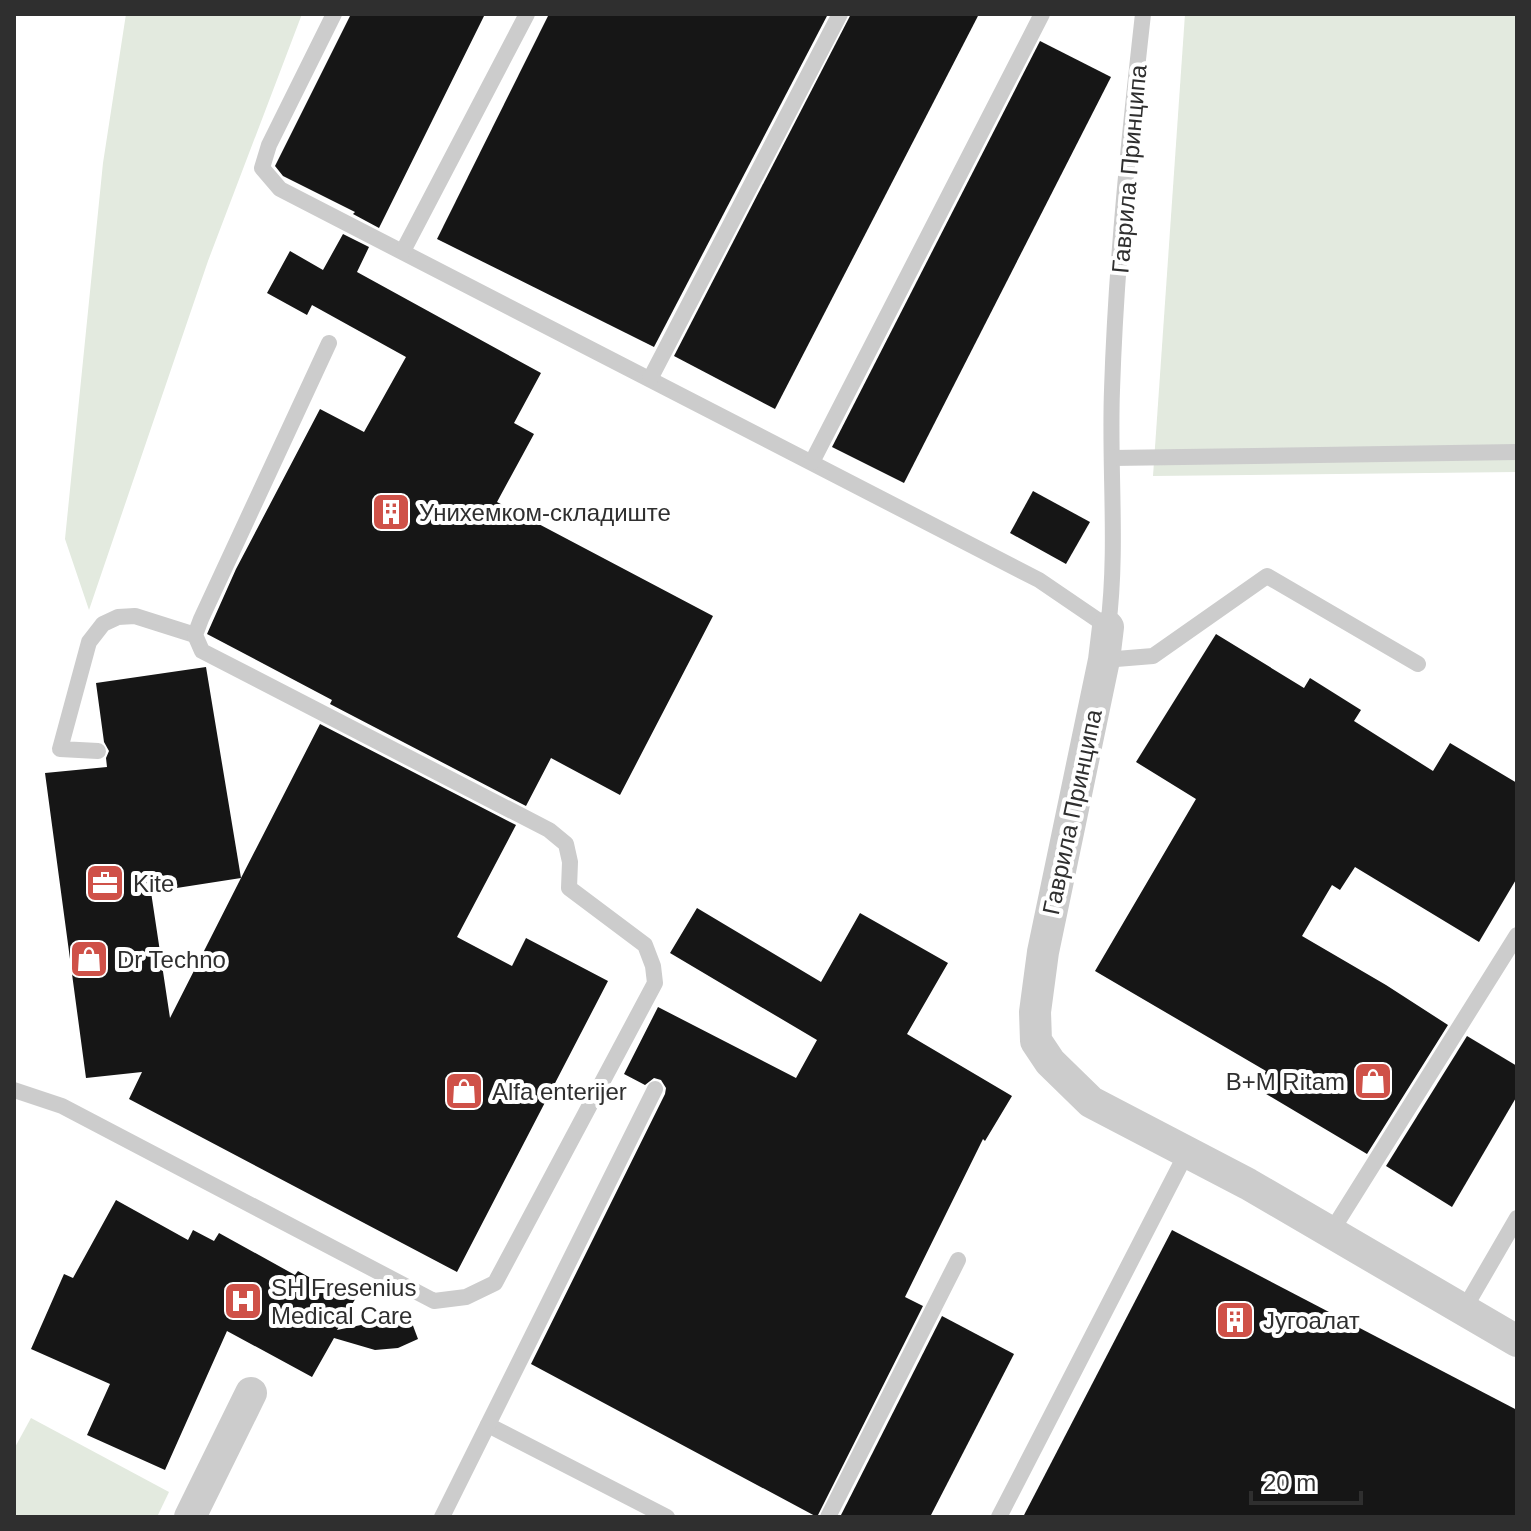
<svg xmlns="http://www.w3.org/2000/svg" width="1531" height="1531" viewBox="0 0 1531 1531" font-family="Arial,sans-serif">
<style>
.green{fill:#e3eadf}
.building{fill:#161616;fill-rule:evenodd}
.lines{fill:none;stroke-linecap:round;stroke-linejoin:round}
.lane{stroke:#ccc;stroke-width:16}
.street{stroke:#ccc;stroke-width:32}
.labels{text-anchor:middle;dominant-baseline:central;stroke-width:8;stroke-linejoin:round;paint-order:stroke}
.street-label{font-size:24px;fill:#2f2f2f;stroke:#fff}
.poi-label{font-size:24px;fill:#2f2f2f;stroke:#fff;text-anchor:start}
</style>
<rect width="100%" height="100%" fill="#fff"/>
<!-- green -->
<g class="green">
<polygon points="126,14 302,14 208,261 89,610 65,539 103,163"/>
<polygon points="1185,14 1517,14 1517,472 1153,476"/>
<polygon points="31,1418 169,1492 157,1517 14,1517 14,1449"/>
</g>
<!-- building -->
<g class="building">
<polygon points="351,14 485,14 379,228 353,214 355,212 283,176 275,166"/>
<polygon points="549,14 828,14 654,347 437,239"/>
<polygon points="851,14 979,14 775,409 674,356"/>
<polygon points="1040,41 1111,77 904,483 832,447"/>
<polygon points="343,234 369,247 357,272 541,373 514,423 534,434 497,502 713,616 620,795 551,758 526,806 330,704 332,700 207,634 236,569 320,409 364,432 406,357 312,305 307,315 267,293 290,251 323,270"/>
<polygon points="1033,491 1090,522 1066,564 1010,533"/>
<polygon points="1216,634 1304,688 1310,678 1361,710 1354,721 1433,771 1450,743 1517,783 1517,878 1479,942 1355,867 1340,890 1332,885 1302,936 1386,985 1448,1025 1367,1154 1256,1088 1266,1071 1095,971 1196,799 1136,762"/>
<path d="M206,667L241,878L320,724L516,825L457,937L512,966L526,938L608,981L457,1272L129,1099L142,1072L86,1078L45,773L107,767L106,758L109,751L104,742L96,683ZM241,878L170,1018L151,892Z"/>
<polygon points="697,908 821,982 860,913 948,963 907,1034 1012,1096 985,1141 983,1139 905,1297 923,1306 817,1517 531,1364 665,1094 666,1088 661,1080 654,1078 645,1085 624,1074 658,1007 796,1078 817,1040 670,953"/>
<polygon points="1467,1036 1517,1066 1517,1096 1452,1207 1386,1166"/>
<polygon points="116,1200 188,1240 193,1230 214,1241 219,1233 295,1275 298,1271 327,1287 331,1281 357,1296 337,1330 409,1315 418,1339 398,1348 375,1350 334,1338 312,1377 227,1331 165,1470 87,1435 110,1384 31,1349 64,1274 73,1278"/>
<polygon points="1172,1230 1517,1410 1517,1517 1023,1517"/>
<polygon points="942,1316 1014,1354 930,1517 840,1517"/>
</g>
<g class="lines">
<!-- lane -->
<g class="lane">
<path d="M334,14L269,145L262,168L280,189L1039,580L1108,627C1118,549 1109,468 1112,390C1116,264 1129,139 1143,14"/>
<polyline points="403,251 527,14"/>
<polyline points="650,379 840,14"/>
<polyline points="1112,458 1517,452"/>
<polyline points="812,462 1042,14"/>
<polyline points="1104,660 1153,656 1267,576 1418,664"/>
<polyline points="98,751 60,749 89,642 103,624 118,617 135,616 195,635"/>
<polyline points="14,1090 62,1106 434,1301 466,1297 495,1283 655,983 653,966 645,945 569,888 570,862 566,844 549,830 202,651 195,635 201,619 329,343"/>
<polyline points="1331,1232 1517,935"/>
<polyline points="1463,1311 1517,1218"/>
<polyline points="488,1425 667,1517"/>
<polyline points="442,1517 655,1089"/>
<polyline points="828,1517 958,1260"/>
<polyline points="999,1517 1187,1152"/>
</g>
<!-- street -->
<g class="street">
<polyline points="1108,627 1104,660 1043,952 1035,1012 1036,1041 1050,1062 1091,1102 1248,1184 1517,1341"/>
<polyline points="190,1517 251,1393"/>
</g>
</g>
<!-- icons -->
<defs>
<symbol id="building-square" viewBox="-11 -11 22 22"><rect x="-9" y="-9" width="18" height="18" rx="4" fill="#cf5148" stroke="#fff"/><path d="M-4-6H4V6H1V3H-1V6H-4ZM-2.5-4.3h1.7v1.8h-1.7ZM.8-4.3h1.7v1.8H.8ZM-2.5-1h1.7V.8h-1.7ZM.8-1h1.7V.8H.8Z" fill="#fff"/></symbol>
<symbol id="office-square" viewBox="-11 -11 22 22"><rect x="-9" y="-9" width="18" height="18" rx="4" fill="#cf5148" stroke="#fff"/><path d="M-6-3h4V-5.5h4V-3h4V5H-6ZM-1-4.5V-3h2v-1.5ZM-6 0V1H6V0Z" fill="#fff"/></symbol>
<symbol id="shop-square" viewBox="-11 -11 22 22"><rect x="-9" y="-9" width="18" height="18" rx="4" fill="#cf5148" stroke="#fff"/><path d="M-5-2.5h2.3a2.7 3.5 0 0 1 5.4 0H5L5.5 6h-11ZM-1.5-2.5h3a1.5 2.3 0 0 0-3 0Z" fill="#fff"/></symbol>
<symbol id="hospital-square" viewBox="-11 -11 22 22"><rect x="-9" y="-9" width="18" height="18" rx="4" fill="#cf5148" stroke="#fff"/><path d="M-5-5h3v3.5h4V-5h3V5h-3V1.5h-4V5h-3Z" fill="#fff"/></symbol>
</defs>
<g fill-rule="evenodd">
<use href="#building-square" x="369" y="490" width="44" height="44"/>
<use href="#office-square" x="83" y="861" width="44" height="44"/>
<use href="#shop-square" x="67" y="937" width="44" height="44"/>
<use href="#shop-square" x="1351" y="1059" width="44" height="44"/>
<use href="#shop-square" x="442" y="1069" width="44" height="44"/>
<use href="#hospital-square" x="221" y="1279" width="44" height="44"/>
<use href="#building-square" x="1213" y="1298" width="44" height="44"/>
</g>
<g class="labels">
<!-- street labels -->
<g class="street-label">
<text transform="translate(1129 169) rotate(-85)">Гаврила Принципа</text>
<text transform="translate(1072 812) rotate(-78)">Гаврила Принципа</text>
</g>
<!-- poi labels -->
<g class="poi-label">
<text x="419" y="512">Унихемком-складиште</text>
<text x="133" y="883">Kite</text>
<text x="117" y="959">Dr Techno</text>
<text x="1345" y="1081" text-anchor="end">B+M Ritam</text>
<text x="492" y="1091">Alfa enterijer</text>
<text x="271" y="1287">SH Fresenius<tspan x="271" dy="28">Medical Care</tspan></text>
<text x="1263" y="1320">Југоалат</text>
</g>
</g>
<!-- border -->
<rect width="1531" height="1531" fill="none" stroke="#2f2f2f" stroke-width="32"/>
<!-- scale -->
<path d="M1251 1491v12h110v-12" fill="none" stroke="#2f2f2f" stroke-width="4"/>
<text x="1263" y="1491" font-size="24" fill="#2f2f2f" stroke="#ffffff" stroke-width="6" paint-order="stroke">20 m</text>
</svg>
